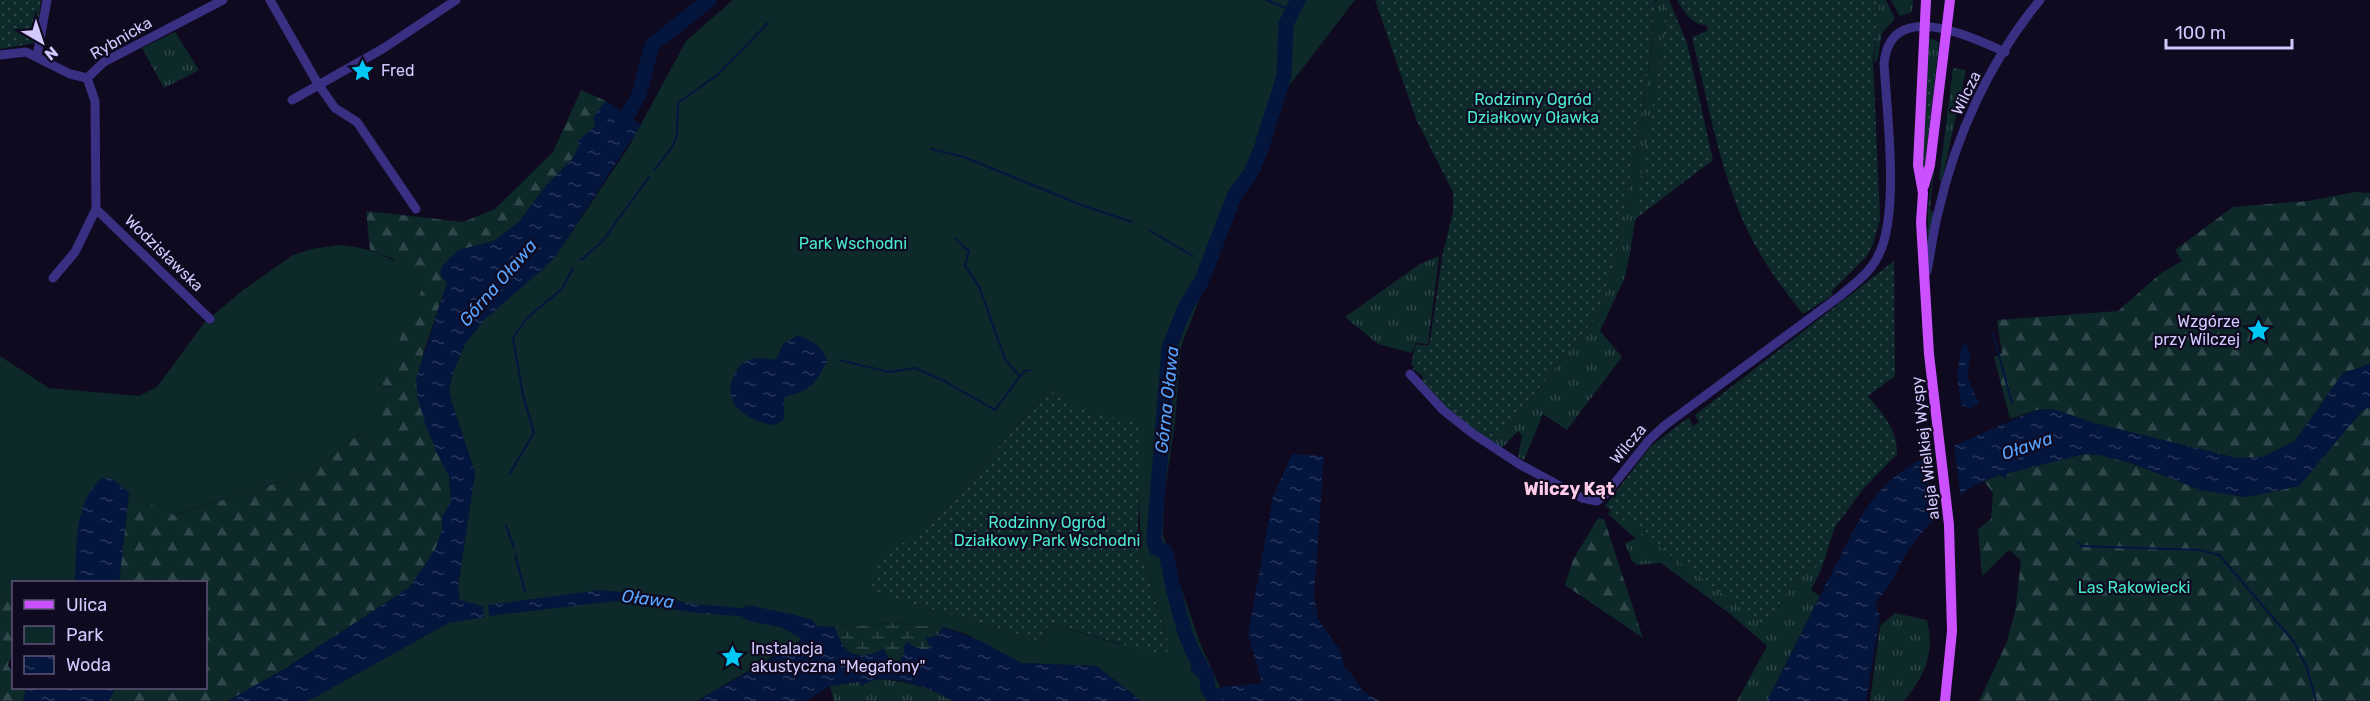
<svg xmlns="http://www.w3.org/2000/svg" width="2370" height="701" viewBox="0 0 2370 701" font-family="Rubik,sans-serif">
<style>
.grass{fill:url(#grass-tufts)}
.forest{fill:url(#forest-firs)}
.wetland{fill:url(#wetland-marsh)}
.park{fill:#0d292a;fill-rule:evenodd}
.garden{fill:url(#garden-dots)}
.water{fill:url(#water-ripples)}
.pier{fill:#0f0a1f}
.lines{fill:none;stroke-linecap:round;stroke-linejoin:round}
.stream{stroke:#04153e;stroke-width:2}
.river{stroke:#04153e;stroke-width:15}
.minor{stroke:#3a3083;stroke-width:9}
.major{stroke:#cb50ff;stroke-width:10}
.labels{text-anchor:middle;dominant-baseline:central;stroke-width:4.5;stroke-linejoin:round;paint-order:stroke}
.street-label{font-size:16px;fill:#d3c9ff;stroke:#0f0a1f}
.poi-label{font-size:16px;fill:#d3c9ff;stroke:#0f0a1f;text-anchor:start}
.park-label{font-size:16px;fill:#49eacf;stroke:#0f0a1f}
.water-label{font-size:18px;font-style:italic;fill:#57a4ff;stroke:#0f0a1f}
.neighbourhood-label{font-size:18px;font-weight:bold;fill:#ffcbe8;stroke:#0f0a1f}
</style>
<defs>
<pattern id="grass-tufts" width="24" height="20" patternUnits="userSpaceOnUse" patternTransform="scale(1.5)"><rect width="24" height="20" fill="#0d292a"/><path d="M3 7l-1-3M5 7V3M7 7l1-3M15 17l-1-3M17 17v-4M19 17l1-3" fill="none" stroke="#2f474a"/></pattern>
<pattern id="forest-firs" width="22" height="20" patternUnits="userSpaceOnUse" patternTransform="scale(1.5)"><rect width="22" height="20" fill="#0d292a"/><path d="M5 1l3.5 6h-7zM16 11l3.5 6h-7z" fill="#2f474a"/></pattern>
<pattern id="wetland-marsh" width="20" height="14" patternUnits="userSpaceOnUse" patternTransform="scale(1.5)"><rect width="20" height="14" fill="#0d292a"/><path d="M1 5h8M5 5V1M11 12h8M15 12V8" fill="none" stroke="#2f474a"/></pattern>
<pattern id="garden-dots" width="8" height="8" patternUnits="userSpaceOnUse" patternTransform="scale(1.5)"><rect width="8" height="8" fill="#0d292a"/><path d="M2 2h.1M6 6h.1" fill="none" stroke="#2f474a" stroke-width="1.8" stroke-linecap="round"/></pattern>
<pattern id="water-ripples" width="26" height="14" patternUnits="userSpaceOnUse" patternTransform="scale(1.5)"><rect width="26" height="14" fill="#04153e"/><path d="M2 4q2-2 4 0t4 0M15 11q2-2 4 0t4 0" fill="none" stroke="#28365b"/></pattern>
</defs>
<rect width="100%" height="100%" fill="#0f0a1f"/>
<!-- grass -->
<g class="grass">
<path d="M1658,0H1665L1664,36L1630,253L1625,277L1600,331L1622,357L1567,430L1543,414L1524,460L1518,457L1522,436L1518,431L1501,449L1494,445L1595,318C1616,275 1621,226 1629,180C1640,121 1652,62 1655,2Z"/>
<polygon points="1879,0 1886,0 1895,19 1882,33 1877,61 1874,62"/>
<polygon points="1891,0 1913,0 1912,12 1900,16"/>
<polygon points="175,32 199,70 164,88 142,48"/>
<polygon points="1930,38 1939,42 1936,68 1926,73 1927,41"/>
<polygon points="1953,68 1966,70 1942,180 1939,180"/>
<polygon points="1937,140 1930,209 1934,214 1927,253 1928,208"/>
<polygon points="1439,256 1428,344 1416,343 1412,353 1378,344 1345,317 1420,264"/>
<polygon points="1611,510 1764,624 1808,564 1821,570 1811,590 1820,596 1767,701 1737,701 1767,646 1729,613 1661,563 1637,565 1632,561 1625,543 1636,539 1608,514"/>
<path d="M1895,613L1927,620C1935,652 1925,676 1904,701H1870L1880,626Z"/>
<path d="M879,679C904,681 931,687 952,701H834L830,686Z"/>
</g>
<!-- forest -->
<g class="forest">
<polygon points="581,90 606,101 593,118 596,126 584,136 573,158 546,186 520,221 494,241 459,250 440,274 447,283 423,354 436,451 449,476 451,501 442,518 442,530 435,550 410,587 286,668 228,701 109,701 115,688 206,688 206,582 119,582 129,493 175,515 314,471 360,433 371,447 389,387 380,384 394,259 370,250 366,211 463,222 495,209 553,152"/>
<polygon points="2355,192 2370,193 2370,364 2343,373 2295,441 2263,457 2236,458 2094,423 2053,409 2036,410 2010,419 1994,357 2002,353 1997,320 2118,311 2160,274 2182,261 2175,250 2233,207 2308,201"/>
<polygon points="2370,406 2370,701 1979,701 2006,644 2015,612 2021,560 2009,550 1982,576 1978,529 1991,519 1993,493 1984,481 2000,475 2005,479 2008,473 2084,454 2100,455 2131,463 2201,490 2246,497 2299,486 2361,412"/>
<polygon points="1598,518 1604,519 1643,638 1565,585 1573,560"/>
<polygon points="0,590 13,599 13,654 8,665 13,674 14,688 26,688 23,701 0,701"/>
</g>
<!-- wetland -->
<path class="wetland" d="M892,623L942,627L931,648L924,650L915,647L904,653L900,661L891,662L883,649C858,663 842,654 835,627Z"/>
<!-- park -->
<g class="park">
<path d="M733,0H1355L1282,95L1267,153L1238,203L1181,346L1175,423L1164,497L1163,535L1200,643L1220,687L1206,701H1142L1096,666L1021,663L966,634L942,627L892,623L835,627L801,640L697,701H308L448,623L458,586L475,473L452,403L449,390L453,372L465,344L484,319L544,268L557,254L628,148L686,41ZM1048,389L1073,407L1111,419L1138,475L1141,553L1169,645L1119,644L1049,623L1043,642L872,591L928,524L961,492Z"/>
<path d="M338,245C373,247 398,261 426,280L380,384L390,388L371,447L360,433L314,471L174,515L129,493L113,479L81,517L75,582H14L13,599L0,590V356L49,388L139,396L157,387L204,323L243,290L293,255L312,249Z"/>
</g>
<!-- garden -->
<g class="garden">
<polygon points="0,0 41,0 35,43 0,49"/>
<path d="M1375,0H1655C1652,61 1640,121 1629,181C1621,227 1616,275 1595,318L1494,445L1456,418L1422,381L1423,376L1413,369L1414,366L1411,364L1416,344L1428,346L1430,341L1442,257L1453,212V192L1416,119Z"/>
<polygon points="1665,0 1669,0 1687,43 1713,160 1634,220 1664,36"/>
<path d="M1677,0H1880L1873,60L1880,219L1873,244L1867,256L1831,292L1833,295L1803,314C1777,282 1753,248 1737,206C1716,152 1706,93 1692,37L1707,31L1708,26C1691,24 1685,13 1677,0Z"/>
<polygon points="1932,65 1936,68 1924,176 1922,160 1926,73 1933,67"/>
<path d="M1894,261L1895,376L1868,396C1883,415 1898,429 1897,454L1864,488L1835,527L1821,570L1808,564L1764,625L1605,506L1650,447L1685,420L1689,418L1693,426L1699,422L1695,415Z"/>
<path d="M1048,389C1080,412 1101,419 1141,419L1138,524L1141,553L1169,645L1166,657L1049,623L1043,642L871,591L878,562L928,524L961,492Z"/>
</g>
<!-- water -->
<g class="water">
<polygon points="606,101 641,125 557,254 544,268 484,320 465,344 453,372 449,390 452,403 475,473 458,586 460,600 483,606 484,617 448,623 308,701 228,701 286,668 410,587 435,550 442,530 442,518 451,501 449,476 436,451 425,423 418,399 416,379 447,283 440,274 442,266 459,250 494,241 520,221 546,186 573,158 579,146 578,141 596,126 593,118"/>
<path d="M798,335C812,341 823,346 827,361C815,385 810,391 784,397V419L775,425C748,422 719,403 735,373C738,367 745,360 752,359C760,357 769,359 776,360L783,344Z"/>
<polygon points="1966,343 1970,355 1967,377 1979,403 1971,409 1961,405 1957,375 1962,347"/>
<path d="M2370,364V406L2361,412L2299,486L2246,497L2201,490L2131,463L2100,455L2084,454L2008,473L2005,479L2000,475C1967,482 1925,525 1907,552C1900,563 1896,575 1889,585C1885,592 1879,597 1875,604L1880,616L1866,701H1767C1789,660 1808,619 1829,578C1854,531 1866,492 1914,463L2036,410L2053,409L2094,423L2236,458L2263,457L2295,441L2343,373Z"/>
<polygon points="1292,454 1324,456 1314,596 1318,619 1340,650 1345,668 1349,671 1363,691 1380,701 1206,701 1220,687 1262,683 1248,634 1273,497"/>
<path d="M103,478L113,479L129,493L119,582H75C77,549 73,500 103,478Z"/>
<polygon points="601,590 650,595 692,604 777,611 764,618 697,613 616,601 489,616 488,605"/>
<path d="M784,612L812,620L817,626L835,627C842,654 858,663 883,649L891,662L900,661L904,653V645L908,642C915,648 921,651 930,648L926,638L939,635L942,627L981,641L1021,663L1096,666L1142,701H952C932,688 882,669 862,686L860,681L830,686L805,701H697L799,643L801,638L770,621Z"/>
<polygon points="26,688 115,688 109,701 23,701"/>
</g>
<!-- pier -->
<polygon class="pier" points="1954,443 1961,500 1935,525 1926,455"/>
<g class="lines">
<!-- stream -->
<g class="stream">
<polyline points="1266,0 1291,10"/>
<polyline points="931,149 964,157 1084,206 1132,222"/>
<polyline points="655,169 673,146 677,135 678,103 716,76 768,23"/>
<polyline points="1149,230 1193,256"/>
<polyline points="956,239 969,251 965,266 979,286 1005,359 1020,377"/>
<polyline points="581,260 601,243 649,177"/>
<polyline points="1200,264 1207,268"/>
<polyline points="1993,334 2012,403"/>
<polyline points="839,360 889,372 915,368 946,382 995,410 1024,371 1030,370"/>
<polyline points="510,473 534,433 523,395 513,338 527,318 562,289 573,268"/>
<polyline points="506,525 514,548"/>
<polyline points="2078,542 2081,546 2199,550 2219,555 2294,642 2307,668 2316,701"/>
<polyline points="515,554 525,591"/>
</g>
<!-- river -->
<g class="river">
<polyline points="616,134 639,95 652,45 709,0"/>
<polyline points="749,613 796,623"/>
<path d="M1216,701L1208,689L1206,673L1198,667L1200,664C1197,657 1193,654 1191,648C1179,618 1172,585 1166,552L1156,548L1154,538L1169,348L1185,308L1202,280L1235,194L1251,173L1261,149L1284,76L1286,24L1298,0"/>
</g>
<!-- minor -->
<g class="minor">
<polyline points="270,0 318,84 335,108 357,122 416,209"/>
<polyline points="0,55 26,52 70,74 87,78 104,62 223,0"/>
<polyline points="37,56 47,0"/>
<polyline points="292,100 384,48 456,0"/>
<polyline points="96,209 210,319"/>
<path d="M1927,271C1931,252 1933,232 1938,213C1955,137 1990,60 2040,0"/>
<polyline points="53,278 75,252 96,209 95,101 87,78"/>
<path d="M1410,374L1443,410L1472,433L1519,464L1582,498L1597,501L1606,494L1649,440L1664,426L1840,296C1854,284 1870,273 1878,256C1900,216 1887,113 1884,64C1890,0 1963,33 2005,52"/>
</g>
<!-- major -->
<g class="major">
<polyline points="1926,0 1918,165 1923,193 1921,222 1929,354 1949,525 1952,631 1945,701"/>
<polyline points="1924,186 1930,165 1950,0"/>
</g>
</g>
<!-- icons -->
<defs>
<symbol id="sight-bare" viewBox="-9 -9 18 18"><path d="M0-6L1.8-2.2L6-1.7L2.9 1.2L3.7 5.4L0 3.3L-3.7 5.4L-2.9 1.2L-6-1.7L-1.8-2.2Z" fill="#00c8f4" stroke="#0f0a1f" stroke-width="2.5" paint-order="stroke"/></symbol>
</defs>
<g fill-rule="evenodd">
<use href="#sight-bare" x="346" y="54" width="33" height="33"/>
<use href="#sight-bare" x="2242" y="314" width="33" height="33"/>
<use href="#sight-bare" x="716" y="640" width="33" height="33"/>
</g>
<g class="labels">
<!-- street labels -->
<g class="street-label">
<text transform="translate(121 38) rotate(-30)">Rybnicka</text>
<text transform="translate(1966 93) rotate(-64)">Wilcza</text>
<text transform="translate(164 253) rotate(44)">Wodzisławska</text>
<text transform="translate(1628 444) rotate(-50)">Wilcza</text>
<text transform="translate(1925 448) rotate(-97)">aleja Wielkiej Wyspy</text>
</g>
<!-- poi labels -->
<g class="poi-label">
<text x="381" y="70">Fred</text>
<text x="2240" y="321" text-anchor="end">Wzgórze<tspan x="2240" dy="18">przy Wilczej</tspan></text>
<text x="751" y="648">Instalacja<tspan x="751" dy="18">akustyczna "Megafony"</tspan></text>
</g>
<!-- park labels -->
<g class="park-label">
<text x="1533" y="99">Rodzinny Ogród<tspan x="1533" dy="18">Działkowy Oławka</tspan></text>
<text x="853" y="243">Park Wschodni</text>
<text x="1047" y="522">Rodzinny Ogród<tspan x="1047" dy="18">Działkowy Park Wschodni</tspan></text>
<text x="2134" y="587">Las Rakowiecki</text>
</g>
<!-- water labels -->
<g class="water-label">
<text transform="translate(498 283) rotate(-49)">Górna Oława</text>
<text transform="translate(1167 400) rotate(-84)">Górna Oława</text>
<text transform="translate(2027 446) rotate(-19)">Oława</text>
<text transform="translate(648 599) rotate(7)">Oława</text>
</g>
<!-- neighbourhood labels -->
<g class="neighbourhood-label">
<text x="1569" y="489">Wilczy Kąt</text>
</g>
</g>
<!-- legend -->
<rect x="12" y="581" width="195" height="108" fill="#0f0a1f" stroke="#5d5679" stroke-width="1.5"/>
<rect x="24" y="600" width="30" height="9" fill="#cb50ff" stroke="#5d5679" stroke-width="1.5"/>
<text x="66" y="611" font-size="18" fill="#d3c9ff">Ulica</text>
<rect x="24" y="626" width="30" height="18" fill="#0d292a" stroke="#5d5679" stroke-width="1.5"/>
<text x="66" y="641" font-size="18" fill="#d3c9ff">Park</text>
<rect x="24" y="656" width="30" height="18" fill="url(#water-ripples)" stroke="#5d5679" stroke-width="1.5"/>
<text x="66" y="671" font-size="18" fill="#d3c9ff">Woda</text>
<!-- north arrow -->
<g transform="translate(42 42) rotate(141)" stroke="#0f0a1f" stroke-width="4.5" paint-order="stroke">
<path d="M0-4.5L10 22L0 15L-10 22Z" fill="#d3c9ff"/>
<text y="-9" font-size="16" font-weight="bold" text-anchor="middle" fill="#d3c9ff">N</text>
</g>
<!-- scale -->
<path d="M2166 39v9h126v-9" fill="none" stroke="#d3c9ff" stroke-width="3"/>
<text x="2175" y="39" font-size="18" fill="#d3c9ff" stroke="#0f0a1f" stroke-width="4.5" paint-order="stroke">100 m</text>
</svg>
